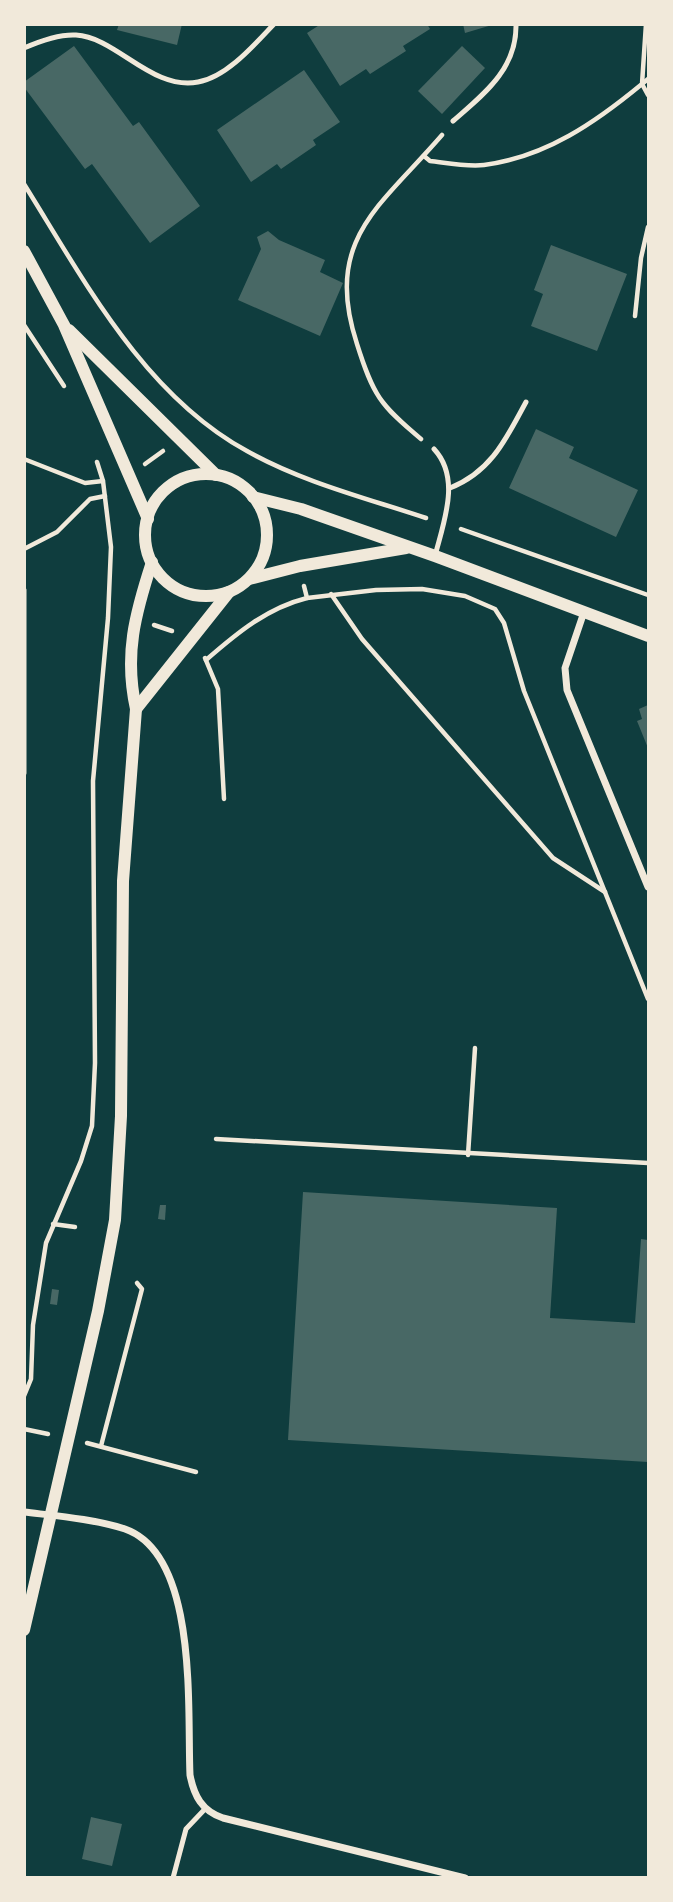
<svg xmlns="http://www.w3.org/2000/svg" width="673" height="1902" viewBox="0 0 673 1902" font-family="'IBM Plex Sans',sans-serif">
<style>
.building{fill:#486865}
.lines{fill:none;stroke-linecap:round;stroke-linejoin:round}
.path{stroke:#f1e9da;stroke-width:4.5}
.service{stroke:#f1e9da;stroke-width:5}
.minor{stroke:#f1e9da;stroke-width:7}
.tertiary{stroke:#f1e9da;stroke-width:12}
</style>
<rect width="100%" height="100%" fill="#0f3d3e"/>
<!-- building -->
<g class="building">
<polygon points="119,24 182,24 177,45 117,30"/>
<polygon points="321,24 427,24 430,29 403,46 406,51 370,74 366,69 340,86 307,33"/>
<polygon points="463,24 492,24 492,25 465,33"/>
<polygon points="74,46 133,126 139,122 200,206 150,243 92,164 85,169 24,87 24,82"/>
<polygon points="462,46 485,68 442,114 418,91"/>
<polygon points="304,70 340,122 313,140 316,145 281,169 277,164 251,182 217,130"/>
<polygon points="268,231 279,240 325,260 320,272 343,283 320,336 238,300 261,249 257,237"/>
<polygon points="551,245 627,274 597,351 531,326 543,294 534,290"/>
<polygon points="536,429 574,447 569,458 638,490 616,537 509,488"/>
<polygon points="648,705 648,748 637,721 642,719 639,709"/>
<polygon points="303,1192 557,1208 550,1318 635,1323 641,1239 648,1240 648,1462 288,1440"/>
<polygon points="160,1205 166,1205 165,1220 158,1219"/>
<polygon points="52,1289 59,1290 57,1305 50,1304"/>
<polygon points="91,1817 122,1824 112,1866 82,1859"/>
</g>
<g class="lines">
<!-- path -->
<g class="path">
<polyline points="648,79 642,84 648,95"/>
<path d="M424,156L430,161C447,163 467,167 484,165C546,157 596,122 642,84L646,24"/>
<path d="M24,184C84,280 144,395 247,451C302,482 366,498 426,518"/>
<polyline points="635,316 641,258 648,227"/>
<polyline points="24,325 64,386"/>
<path d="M421,439C380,405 373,395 357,344C323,239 380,207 442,135"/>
<polyline points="24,459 85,483 103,481"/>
<polyline points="145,464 163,451"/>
<polyline points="461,529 648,595"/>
<polyline points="24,549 57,532 90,499 105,496"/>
<polyline points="331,594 362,639 553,858 605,892"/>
<polyline points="307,598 376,590 422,589 465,596 495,609 504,623 524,691 648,999"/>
<polyline points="154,625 172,631"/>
<polyline points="205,658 218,689 224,799"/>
<path d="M206,660C237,633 267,608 307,598L304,586"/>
<polyline points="216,1139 648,1163"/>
<polyline points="468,1155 475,1048"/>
<polyline points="53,1224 75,1227"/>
<polyline points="24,1396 31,1379 33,1325 46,1243 81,1161 92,1126 95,1063 93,781 108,618 111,547 103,481 97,462"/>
<polyline points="24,1429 48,1434"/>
<polyline points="87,1443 196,1472"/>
<polyline points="101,1446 142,1289 137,1283"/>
</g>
<!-- service -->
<g class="service">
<path d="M24,48C40,41 59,34 76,35C116,37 152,91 198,82C227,77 255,44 274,24"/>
<path d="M453,121C484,94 517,69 516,24"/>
<path d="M434,449C461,478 444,521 435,556"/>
<path d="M450,488C491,472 506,439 526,402"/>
<polyline points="24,590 24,773"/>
<polyline points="173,1878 186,1829 205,1809"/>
</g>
<!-- minor -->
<g class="minor">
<polyline points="584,612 565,668 567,690 648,887"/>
<path d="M24,1512C57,1516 94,1519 125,1529C199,1555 187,1711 190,1775C194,1796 202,1811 223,1818L465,1878"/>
</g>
<!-- tertiary -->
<g class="tertiary">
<polyline points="24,251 64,325 148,519"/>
<polyline points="69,330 216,475"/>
<circle cx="206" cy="535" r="61"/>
<polyline points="253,497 301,509 435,556 648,636"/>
<polyline points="249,579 300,566 406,548"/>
<polyline points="136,709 229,592"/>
<path d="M24,1630L98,1311L115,1220L121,1116L123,881L136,709C124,655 135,614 152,562"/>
</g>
</g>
<!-- border -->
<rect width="673" height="1902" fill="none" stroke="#f1e9da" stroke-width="52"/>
</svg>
